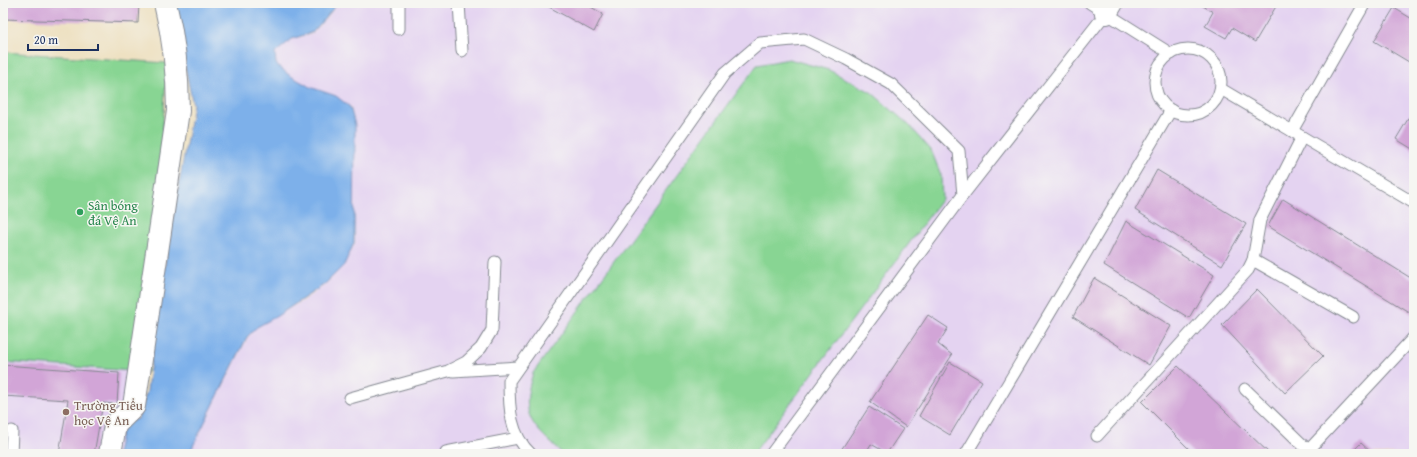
<svg xmlns="http://www.w3.org/2000/svg" width="1417" height="457" viewBox="0 0 1417 457" font-family="'Gentium Book Plus',serif">
<style>
.built{fill:#e4d3f1}
.green{fill:#88d593;stroke:#528278}
.water{fill:#7db0ea;stroke:#4c70a4}
.building{fill:#d2a5d7}
.lines{fill:none;stroke-linecap:round;stroke-linejoin:round}
.lane-casing{stroke:#848890;stroke-width:13}
.street-casing{stroke:#848890;stroke-width:24}
.lane{stroke:#fff;stroke-width:11}
.street{stroke:#fff;stroke-width:22}
.leisure-dot{fill:#2e9e5b;stroke:#f6f6f2;stroke-width:1.5}
.education-dot{fill:#8d6e63;stroke:#f6f6f2;stroke-width:1.5}
.labels{text-anchor:middle;dominant-baseline:central;stroke-width:3;stroke-linejoin:round;paint-order:stroke}
.leisure-label{font-size:13px;fill:#27864d;stroke:#f6f6f2;text-anchor:start}
.education-label{font-size:13px;fill:#785e54;stroke:#f6f6f2;text-anchor:start}
</style>
<rect width="100%" height="100%" fill="#f6f6f2"/>
<filter id="ink" filterUnits="userSpaceOnUse"><feTurbulence type="fractalNoise" baseFrequency=".025" numOctaves="2"/><feDisplacementMap in="SourceGraphic" scale="8" xChannelSelector="R" yChannelSelector="G"/><feConvolveMatrix kernelMatrix="1 2 1 2 8 2 1 2 1" color-interpolation-filters="sRGB"/></filter>
<filter id="wash" filterUnits="userSpaceOnUse"><feTurbulence type="fractalNoise" baseFrequency=".012" numOctaves="4" result="noise"/><feDisplacementMap in="SourceGraphic" scale="16" xChannelSelector="R" yChannelSelector="G"/><feGaussianBlur stdDeviation="0.9" result="paint"/><feColorMatrix in="noise" values="0 0 0 0 0 0 0 0 0 0 0 0 0 0 0 0 0 1.4 0 .05"/><feComposite in="paint" operator="in"/></filter>
<g filter="url(#wash)">
<rect width="100%" height="100%" fill="#eee1c2"/>
<!-- built -->
<g class="built">
<polygon points="339,3 1414,3 1414,454 189,454 248,337 257,327 302,301 325,285 344,265 355,243 355,125 351,107 335,96 310,87 289,75 276,64 275,53 291,40 313,33"/>
<polygon points="3,362 138,371 120,454 3,454"/>
</g>
<!-- green -->
<g class="green">
<polygon points="3,52 167,63 147,372 3,362"/>
<path d="M789,59L829,70L871,92L910,126L931,150L941,175L942,199L753,454H563C532,425 519,417 533,373L757,65Z"/>
</g>
<!-- water -->
<polygon class="water" points="172,3 338,3 313,32 292,39 275,53 276,64 289,75 310,87 336,96 350,107 355,125 354,243 344,265 325,284 277,316 257,327 247,337 189,454 117,454 123,422 138,419 147,391 161,287 193,105"/>
<g id="blocks">
<!-- building -->
<g class="building">
<polygon points="3,3 139,3 138,23 3,19"/>
<polygon points="542,3 584,3 603,14 594,32"/>
<polygon points="1198,3 1278,3 1255,42 1232,28 1226,38 1205,26 1213,12"/>
<polygon points="1394,8 1414,20 1414,65 1374,41"/>
<polygon points="1414,109 1414,150 1396,139"/>
<polygon points="1157,170 1246,224 1222,265 1135,210"/>
<polygon points="1283,199 1414,280 1414,311 1412,314 1268,226"/>
<polygon points="1126,221 1214,275 1189,318 1104,265"/>
<polygon points="1094,278 1171,326 1149,365 1073,317"/>
<polygon points="1257,289 1323,356 1285,393 1222,325"/>
<polygon points="928,315 948,328 938,344 952,355 906,427 870,402"/>
<polygon points="950,362 982,381 950,435 919,416"/>
<polygon points="3,365 119,373 117,404 103,403 94,454 59,454 68,400 3,396"/>
<polygon points="1178,366 1270,454 1194,454 1142,402"/>
<polygon points="869,407 903,429 887,453 871,444 865,454 848,454 841,450"/>
<polygon points="1361,443 1373,454 1350,454"/>
</g>
</g>
</g>
<g filter="url(#ink)">
<use href="#blocks" fill-opacity="0" stroke="#848890" stroke-width="1"/>
<g class="lines">
<defs>
<g id="lane">
<polyline points="459,3 462,51"/>
<polyline points="1090,3 1171,54"/>
<polyline points="399,29 399,3"/>
<circle cx="1188" cy="82" r="33"/>
<polyline points="1221,89 1414,203"/>
<polyline points="1292,131 1365,3"/>
<polyline points="1253,260 1353,317"/>
<polyline points="453,371 518,367"/>
<polyline points="1245,389 1308,450"/>
<polyline points="350,398 448,371 466,362 481,348 492,330 495,262"/>
<polyline points="1097,436 1248,270 1253,260 1260,220 1302,137"/>
<polyline points="446,452 518,438"/>
<polyline points="11,454 12,431"/>
<path d="M531,454C510,435 509,408 509,381L725,73L760,43L804,39L846,59L891,84L959,151L963,195"/>
<polyline points="771,454 963,195 1106,13"/>
<polyline points="966,454 1171,110"/>
<polyline points="1305,454 1414,337"/>
</g>
<g id="street">
<polyline points="1106,13 1112,3"/>
<path d="M110,454L115,425L134,406L178,111C178,74 174,39 165,3"/>
</g>
</defs>
<!-- lane casing -->
<use href="#lane" class="lane-casing"/>
<!-- street casing -->
<use href="#street" class="street-casing"/>
<!-- lane -->
<use href="#lane" class="lane"/>
<!-- street -->
<use href="#street" class="street"/>
</g>
</g>
<!-- markers -->
<circle class="leisure-dot" cx="80" cy="212" r="4"/>
<circle class="education-dot" cx="66" cy="412" r="4"/>
<g class="labels">
<!-- leisure labels -->
<g class="leisure-label">
<text x="88" y="205">Sân bóng<tspan x="88" dy="15">đá Vệ An</tspan></text>
</g>
<!-- education labels -->
<g class="education-label">
<text x="74" y="405">Trường Tiểu<tspan x="74" dy="15">học Vệ An</tspan></text>
</g>
</g>
<!-- margin -->
<rect width="1417" height="457" fill="none" stroke="#f6f6f2" stroke-width="16"/>
<!-- scale -->
<path d="M28 44v6h70v-6" fill="none" stroke="#1b2f5e" stroke-width="2"/>
<text x="34" y="44" font-size="12" fill="#1b2f5e" stroke="#f6f6f2" stroke-width="3" paint-order="stroke">20 m</text>
</svg>
